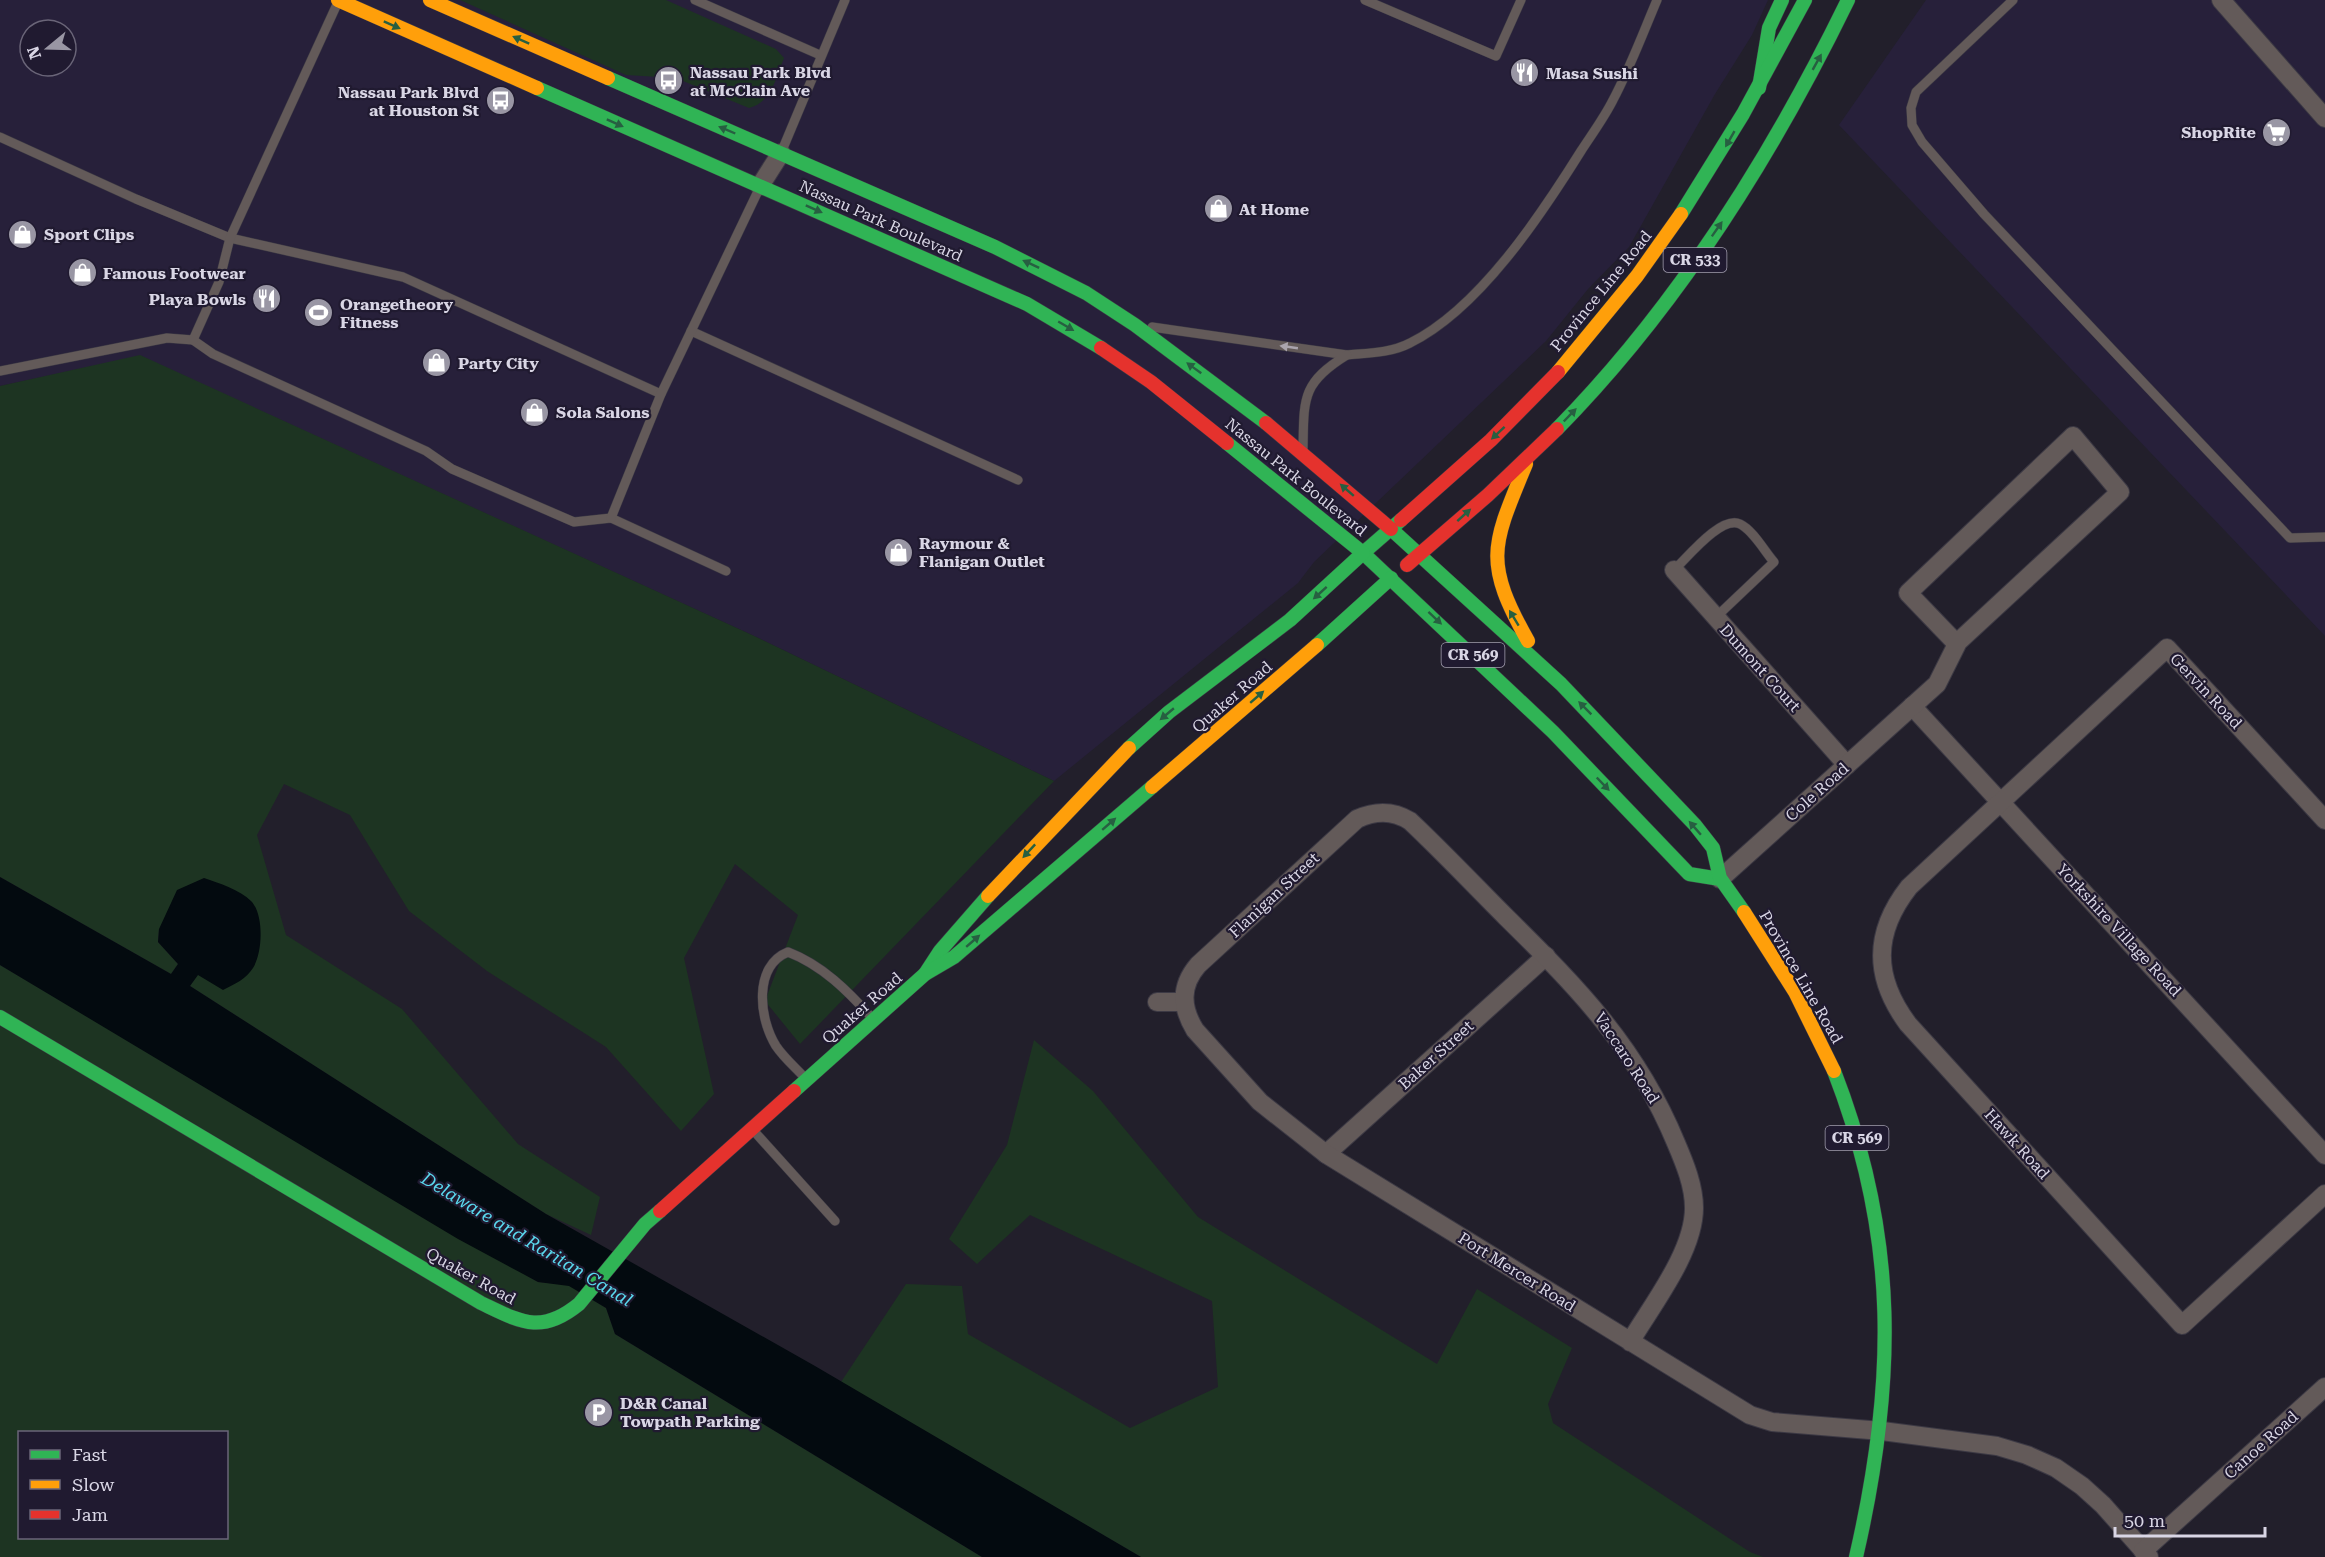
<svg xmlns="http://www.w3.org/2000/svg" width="2325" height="1557" viewBox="0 0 2325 1557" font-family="'Roboto Serif',serif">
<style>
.built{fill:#27203a;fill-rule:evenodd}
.green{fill:#1d3422;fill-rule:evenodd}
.water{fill:#030a0f}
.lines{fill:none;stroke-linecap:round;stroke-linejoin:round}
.lane-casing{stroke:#3c3944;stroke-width:10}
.street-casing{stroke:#3c3944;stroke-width:20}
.fast-casing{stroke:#3c3944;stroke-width:15}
.slow-casing{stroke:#3c3944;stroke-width:15}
.jam-casing{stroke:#3c3944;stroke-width:15}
.lane{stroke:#635a59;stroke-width:9}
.street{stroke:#635a59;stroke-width:18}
.fast{stroke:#30b455;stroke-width:14}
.slow{stroke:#ff9f0a;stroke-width:14}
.jam{stroke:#e5322d;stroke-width:14}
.oneway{fill:#275f41}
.oneway2{fill:#aaa4ad}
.labels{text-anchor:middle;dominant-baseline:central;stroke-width:4.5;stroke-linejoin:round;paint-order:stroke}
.shield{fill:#201a30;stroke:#a29eaf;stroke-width:1.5}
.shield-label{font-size:15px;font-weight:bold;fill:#d9d6e5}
.poi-label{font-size:16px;font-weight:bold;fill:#d9d6e5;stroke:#201a30;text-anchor:start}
.street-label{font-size:16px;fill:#d9d6e5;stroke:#201a30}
.water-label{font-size:18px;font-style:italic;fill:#5ad8ee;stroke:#201a30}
</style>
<rect width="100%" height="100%" fill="#221f2b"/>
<!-- built -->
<g class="built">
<path d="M0,0H1768L1752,35L1715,94L1629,247L1588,289L1546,341L1314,562L1298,583L1054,781L752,635L140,356L0,386ZM30,30H66V66H30Z"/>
<polygon points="1926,0 2325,0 2325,636 1839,125"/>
</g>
<!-- green -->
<g class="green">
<path d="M460,0H666L776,49L784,58C776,78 771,103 749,108L661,72L659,77L626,75Z"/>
<polygon points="140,355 752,635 1054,781 800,1044 765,1001 798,915 735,864 684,958 714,1094 681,1131 606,1047 487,971 409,911 350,815 284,784 257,835 286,935 402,1009 518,1144 600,1197 591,1235 546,1214 190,986 197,975 159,929 158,942 178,964 171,974 0,877 0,386"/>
<path d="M0,965L538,1282L569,1285L606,1308L615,1334L982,1557H0ZM20,1432H226V1538H20Z"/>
<polygon points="1034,1040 1093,1091 1198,1217 1437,1364 1477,1289 1572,1348 1548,1404 1553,1423 1750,1552 1763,1557 1141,1557 841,1382 906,1284 962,1286 968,1334 1130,1428 1218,1387 1212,1301 1030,1215 977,1264 949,1239 1007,1145"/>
</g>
<!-- water -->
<path class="water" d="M0,877L171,974L178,964L158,942L159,929L177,890L204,878C219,883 240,890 251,901C264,914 263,952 253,968C246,979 235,984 223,990L198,975L190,986L546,1214L815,1366L1141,1557H982L615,1334L606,1308L569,1286L538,1282L458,1239L0,965Z"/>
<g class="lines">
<defs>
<g id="lane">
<polyline points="695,0 820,55"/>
<polyline points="1365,0 1496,56 1521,0"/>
<polyline points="2013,0 1916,92 1911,108 1912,125 1922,142 1984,214 2290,538 2325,537"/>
<polyline points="0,137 136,199 230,238 403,277 661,394"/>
<polyline points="781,153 845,0"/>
<path d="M1152,327L1347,355C1368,353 1391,353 1410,343C1479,309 1541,215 1581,151C1592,134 1604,118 1613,100C1630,68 1643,33 1657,0"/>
<polyline points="691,331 1018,480"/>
<polyline points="193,340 213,354 426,451 452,469 574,522 611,518 726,571"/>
<polyline points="0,371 167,338 193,340 219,282 230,238 338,2"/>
<path d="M1303,450C1304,399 1301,383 1347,355"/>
<polyline points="611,518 661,394 760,187"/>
<path d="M1674,570C1687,558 1721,515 1740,524C1753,530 1765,552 1774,562L1715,618"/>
<path d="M805,1078C796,1068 784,1058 776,1046C759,1019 753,966 788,952C822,965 848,991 872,1018"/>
<polyline points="752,1129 835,1221"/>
</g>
<g id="street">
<polyline points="2221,0 2325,118"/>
<polyline points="760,186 781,153"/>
<polyline points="1674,570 1847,765"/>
<polyline points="1912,706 2325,1155"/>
<path d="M2325,820L2167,648L1909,887C1873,933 1873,977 1908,1024L2182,1325L2325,1194"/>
<polyline points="1720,879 1937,684 1958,642 2120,492 2073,436 1908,593 1957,644"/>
<polyline points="1157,1002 1183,1002"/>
<polyline points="1326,1154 1546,956"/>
<path d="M1630,1342C1652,1305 1694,1252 1694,1208C1694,1186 1685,1164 1676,1143C1637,1048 1578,988 1506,917C1474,885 1443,852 1410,821C1392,810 1375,811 1357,819L1198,965C1180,986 1181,1007 1195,1030L1260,1102L1326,1154L1750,1415L1772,1422L1882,1431L1997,1446L2027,1455L2056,1468L2082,1486L2103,1505L2149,1557"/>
<polyline points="2143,1551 2325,1387"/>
</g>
<g id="fast">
<polyline points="608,78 995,247 1086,293 1135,325 1266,423"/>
<polyline points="537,88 1027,304 1101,348"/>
<polyline points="1759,88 1769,28 1782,0"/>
<polyline points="1681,214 1743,114 1805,0"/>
<path d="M1557,429C1679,305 1772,156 1848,0"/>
<polyline points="1401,520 1363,553 1553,732 1689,874 1720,879"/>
<polyline points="1391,529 1561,684 1695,825 1713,848 1720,878 1744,912"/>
<polyline points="1317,645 1391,578"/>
<polyline points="1129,748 1169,712 1290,620 1363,553 1227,443"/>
<polyline points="925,974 940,951 988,896"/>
<path d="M0,1017L481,1303C521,1322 541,1335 579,1304L645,1224L660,1211"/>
<path d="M1834,1071C1899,1238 1896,1384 1856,1557"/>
<polyline points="794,1091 925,974 954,957 1152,787"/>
</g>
<g id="slow">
<polyline points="338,0 537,88"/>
<polyline points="430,0 608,78"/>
<polyline points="1558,372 1637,276 1681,214"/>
<path d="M1526,464C1492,546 1483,561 1528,641"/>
<polyline points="1152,787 1317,645"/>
<polyline points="988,896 1129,748"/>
<polyline points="1744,912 1795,992 1834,1071"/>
</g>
<g id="jam">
<polyline points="1101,348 1151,382 1227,443"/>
<polyline points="1266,423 1391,529"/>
<polyline points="1401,520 1491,440 1558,372"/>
<polyline points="1407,565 1488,495 1557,429"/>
<polyline points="660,1211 794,1091"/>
</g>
</defs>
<!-- lane casing -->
<use href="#lane" class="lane-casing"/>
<!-- street casing -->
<use href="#street" class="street-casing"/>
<!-- fast casing -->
<use href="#fast" class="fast-casing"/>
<!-- slow casing -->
<use href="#slow" class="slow-casing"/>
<!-- jam casing -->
<use href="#jam" class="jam-casing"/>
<!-- lane -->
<use href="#lane" class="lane"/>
<!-- street -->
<use href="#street" class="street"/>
<!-- fast -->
<use href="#fast" class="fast"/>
<!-- slow -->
<use href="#slow" class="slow"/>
<!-- jam -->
<use href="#jam" class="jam"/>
</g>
<!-- one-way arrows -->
<defs><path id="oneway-solid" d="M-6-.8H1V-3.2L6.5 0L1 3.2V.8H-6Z" transform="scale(1.5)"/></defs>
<g class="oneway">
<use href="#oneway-solid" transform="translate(392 25) rotate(24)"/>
<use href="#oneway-solid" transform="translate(521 40) rotate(-156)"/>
<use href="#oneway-solid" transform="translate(1817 62) rotate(-61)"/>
<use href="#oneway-solid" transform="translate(615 123) rotate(24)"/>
<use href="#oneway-solid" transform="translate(727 130) rotate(-157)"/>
<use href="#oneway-solid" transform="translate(1730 139) rotate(120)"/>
<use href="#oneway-solid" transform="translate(814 209) rotate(24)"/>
<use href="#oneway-solid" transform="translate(1717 229) rotate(-55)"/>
<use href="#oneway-solid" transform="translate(1031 264) rotate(-155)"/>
<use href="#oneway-solid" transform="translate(1066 326) rotate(30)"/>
<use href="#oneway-solid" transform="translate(1194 368) rotate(-144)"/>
<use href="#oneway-solid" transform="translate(1570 415) rotate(-46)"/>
<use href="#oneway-solid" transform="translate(1498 433) rotate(137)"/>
<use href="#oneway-solid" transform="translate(1347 490) rotate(-139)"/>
<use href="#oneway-solid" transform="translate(1464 515) rotate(-42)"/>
<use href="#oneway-solid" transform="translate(1320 593) rotate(138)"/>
<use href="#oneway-solid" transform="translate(1435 618) rotate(43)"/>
<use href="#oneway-solid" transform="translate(1514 618) rotate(-121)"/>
<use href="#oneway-solid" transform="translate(1257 697) rotate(-41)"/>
<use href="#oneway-solid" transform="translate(1585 708) rotate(-135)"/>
<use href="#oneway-solid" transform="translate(1167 714) rotate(140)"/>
<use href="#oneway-solid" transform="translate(1603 784) rotate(46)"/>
<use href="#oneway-solid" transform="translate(1109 824) rotate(-41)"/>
<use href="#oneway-solid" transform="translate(1695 828) rotate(-131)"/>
<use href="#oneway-solid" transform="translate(1029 851) rotate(133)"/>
<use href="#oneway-solid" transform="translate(973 941) rotate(-41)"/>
</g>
<use class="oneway2" href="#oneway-solid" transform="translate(1289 347) rotate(-172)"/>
<!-- icons -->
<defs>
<symbol id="restaurant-disc" viewBox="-11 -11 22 22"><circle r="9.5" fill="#9996a4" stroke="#201a30"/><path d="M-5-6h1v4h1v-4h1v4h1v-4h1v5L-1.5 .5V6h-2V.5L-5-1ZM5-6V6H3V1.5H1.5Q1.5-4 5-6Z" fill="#fff"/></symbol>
<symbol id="bus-disc" viewBox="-11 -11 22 22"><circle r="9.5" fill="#9996a4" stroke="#201a30"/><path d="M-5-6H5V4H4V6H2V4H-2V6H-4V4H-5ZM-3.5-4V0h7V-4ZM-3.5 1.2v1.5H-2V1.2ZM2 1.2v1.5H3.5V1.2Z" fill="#fff"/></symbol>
<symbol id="supermarket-disc" viewBox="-11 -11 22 22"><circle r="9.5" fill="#9996a4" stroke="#201a30"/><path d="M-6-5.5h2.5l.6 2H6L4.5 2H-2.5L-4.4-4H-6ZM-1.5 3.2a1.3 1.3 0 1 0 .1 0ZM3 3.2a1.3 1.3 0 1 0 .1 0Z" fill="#fff"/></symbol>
<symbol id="shop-disc" viewBox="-11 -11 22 22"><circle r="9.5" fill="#9996a4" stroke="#201a30"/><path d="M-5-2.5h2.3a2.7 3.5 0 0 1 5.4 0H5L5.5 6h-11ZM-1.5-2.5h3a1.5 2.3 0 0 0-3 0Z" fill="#fff"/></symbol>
<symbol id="stadium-disc" viewBox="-11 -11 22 22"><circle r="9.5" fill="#9996a4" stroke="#201a30"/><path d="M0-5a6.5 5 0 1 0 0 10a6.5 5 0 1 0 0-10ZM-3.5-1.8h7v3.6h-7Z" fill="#fff"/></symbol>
<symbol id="parking-disc" viewBox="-11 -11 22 22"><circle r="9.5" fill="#9996a4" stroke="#201a30"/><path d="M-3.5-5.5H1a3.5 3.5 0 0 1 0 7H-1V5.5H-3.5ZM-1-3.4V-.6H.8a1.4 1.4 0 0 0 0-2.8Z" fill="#fff"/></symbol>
</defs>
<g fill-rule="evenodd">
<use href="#restaurant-disc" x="1508" y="56" width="33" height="33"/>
<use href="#bus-disc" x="652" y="64" width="33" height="33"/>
<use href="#bus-disc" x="484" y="84" width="33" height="33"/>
<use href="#supermarket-disc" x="2260" y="116" width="33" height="33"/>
<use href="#shop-disc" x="1202" y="192" width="33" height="33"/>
<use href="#shop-disc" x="6" y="218" width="33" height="33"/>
<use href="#shop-disc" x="66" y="256" width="33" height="33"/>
<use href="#restaurant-disc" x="250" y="282" width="33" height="33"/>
<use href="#stadium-disc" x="302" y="296" width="33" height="33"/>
<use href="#shop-disc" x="420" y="346" width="33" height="33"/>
<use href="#shop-disc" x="518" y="396" width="33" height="33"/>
<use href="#shop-disc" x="882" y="536" width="33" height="33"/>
<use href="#parking-disc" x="582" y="1396" width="33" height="33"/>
</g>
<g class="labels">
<!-- shield labels -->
<g class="shield">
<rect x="1663.5" y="248" width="63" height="24" rx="4.5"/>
<rect x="1441.5" y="643" width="63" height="24" rx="4.5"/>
<rect x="1825.5" y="1126" width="63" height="24" rx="4.5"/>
</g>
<g class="shield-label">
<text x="1695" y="260">CR 533</text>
<text x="1473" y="655">CR 569</text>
<text x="1857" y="1138">CR 569</text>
</g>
<!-- poi labels -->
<g class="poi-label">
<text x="690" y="72">Nassau Park Blvd<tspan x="690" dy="18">at McClain Ave</tspan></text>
<text x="1546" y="73">Masa Sushi</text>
<text x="479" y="92" text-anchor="end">Nassau Park Blvd<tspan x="479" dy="18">at Houston St</tspan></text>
<text x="2256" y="132" text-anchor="end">ShopRite</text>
<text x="1239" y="209">At Home</text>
<text x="44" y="234">Sport Clips</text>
<text x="103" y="273">Famous Footwear</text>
<text x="246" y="299" text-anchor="end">Playa Bowls</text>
<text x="340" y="304">Orangetheory<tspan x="340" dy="18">Fitness</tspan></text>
<text x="458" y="363">Party City</text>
<text x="556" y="412">Sola Salons</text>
<text x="919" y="543">Raymour &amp;<tspan x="919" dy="18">Flanigan Outlet</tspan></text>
<text x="620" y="1403">D&amp;R Canal<tspan x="620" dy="18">Towpath Parking</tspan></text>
</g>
<!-- street labels -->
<g class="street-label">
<text transform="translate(881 221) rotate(24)">Nassau Park Boulevard</text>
<text transform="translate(1601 291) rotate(-51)">Province Line Road</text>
<text transform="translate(1296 477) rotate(39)">Nassau Park Boulevard</text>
<text transform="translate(1760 668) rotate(48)">Dumont Court</text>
<text transform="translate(2206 691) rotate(47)">Gervin Road</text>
<text transform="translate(1232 697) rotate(-41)">Quaker Road</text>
<text transform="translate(1817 792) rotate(-42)">Cole Road</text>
<text transform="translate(1274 895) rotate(-43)">Flanigan Street</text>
<text transform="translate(2119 930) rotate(47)">Yorkshire Village Road</text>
<text transform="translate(1801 977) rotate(60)">Province Line Road</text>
<text transform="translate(862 1008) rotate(-41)">Quaker Road</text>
<text transform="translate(1436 1055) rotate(-42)">Baker Street</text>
<text transform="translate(1627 1058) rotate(57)">Vaccaro Road</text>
<text transform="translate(2017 1144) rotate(48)">Hawk Road</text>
<text transform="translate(1517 1272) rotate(32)">Port Mercer Road</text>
<text transform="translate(471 1276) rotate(29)">Quaker Road</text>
<text transform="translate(2261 1445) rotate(-42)">Canoe Road</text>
</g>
<!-- water labels -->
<g class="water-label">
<text transform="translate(527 1239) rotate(31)">Delaware and Raritan Canal</text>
</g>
</g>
<!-- legend -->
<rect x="18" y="1431" width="210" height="108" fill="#201a30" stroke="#6a6578" stroke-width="1.5"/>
<rect x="30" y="1450" width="30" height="9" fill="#30b455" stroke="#6a6578" stroke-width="1.5"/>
<text x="72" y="1461" font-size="18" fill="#d9d6e5">Fast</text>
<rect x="30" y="1480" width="30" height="9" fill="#ff9f0a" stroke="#6a6578" stroke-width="1.5"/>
<text x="72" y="1491" font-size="18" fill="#d9d6e5">Slow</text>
<rect x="30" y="1510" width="30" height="9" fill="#e5322d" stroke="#6a6578" stroke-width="1.5"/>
<text x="72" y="1521" font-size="18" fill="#d9d6e5">Jam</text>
<!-- north arrow -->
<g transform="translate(48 48) rotate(251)"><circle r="28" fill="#201a30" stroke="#6a6578" stroke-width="1.5"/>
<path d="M0-4.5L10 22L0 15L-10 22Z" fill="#9996a4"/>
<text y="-9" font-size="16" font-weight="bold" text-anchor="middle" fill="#d9d6e5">N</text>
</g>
<!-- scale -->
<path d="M2115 1527v9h150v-9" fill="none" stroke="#d9d6e5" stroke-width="3"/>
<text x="2124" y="1527" font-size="18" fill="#d9d6e5" stroke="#201a30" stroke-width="4.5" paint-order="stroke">50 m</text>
</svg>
